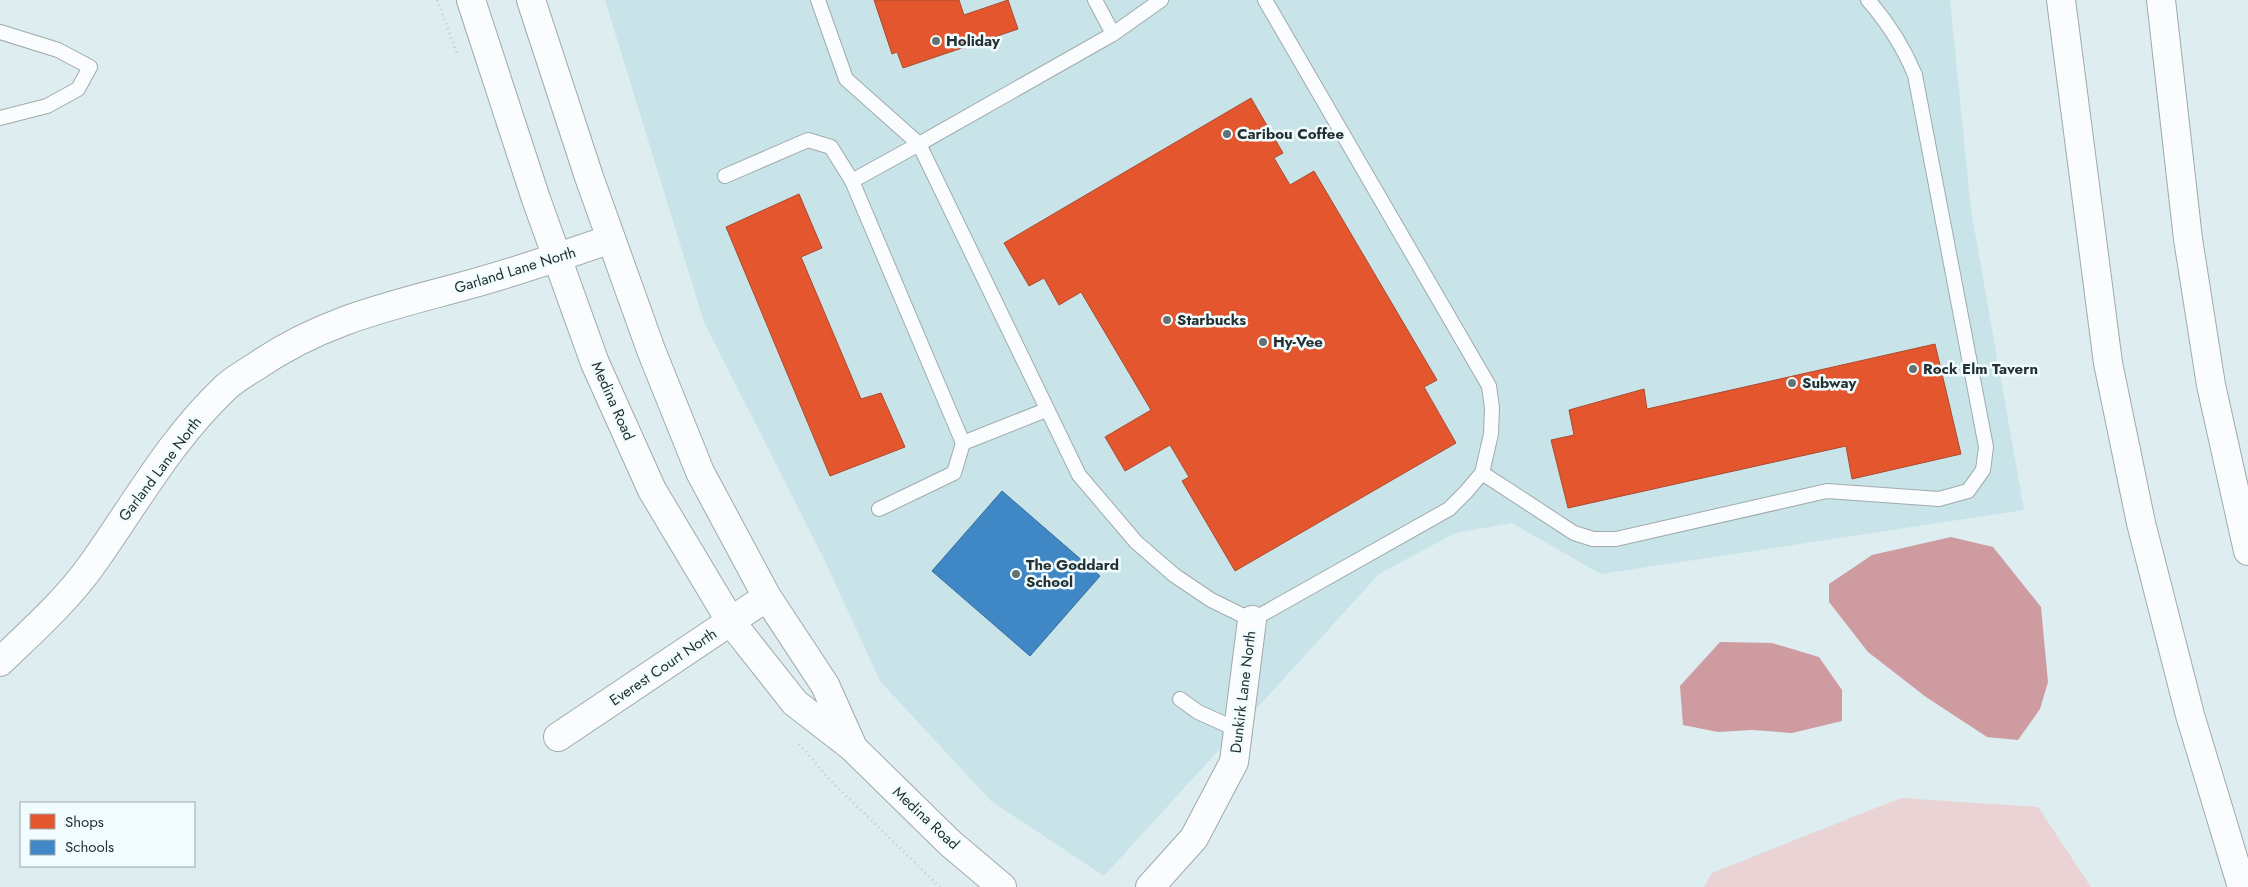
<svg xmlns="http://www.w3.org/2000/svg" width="2248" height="887" viewBox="0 0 2248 887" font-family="Jost,sans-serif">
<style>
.built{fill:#c8e4e9}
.green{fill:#e9d3d5}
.water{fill:#ce9ba0}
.shops{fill:#e4572e;stroke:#aa4b2f}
.schools{fill:#3f88c5;stroke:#376e99}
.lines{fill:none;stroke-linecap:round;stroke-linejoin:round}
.lane-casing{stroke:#9fabad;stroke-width:16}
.street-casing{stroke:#9fabad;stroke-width:30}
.secondary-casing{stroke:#9fabad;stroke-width:30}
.primary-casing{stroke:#9fabad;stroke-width:30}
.path{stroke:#c5cbcd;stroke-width:3;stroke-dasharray:1 4;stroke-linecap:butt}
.lane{stroke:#fafcfd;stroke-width:14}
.street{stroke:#fafcfd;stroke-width:28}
.secondary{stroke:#fafcfd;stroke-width:28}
.primary{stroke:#fafcfd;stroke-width:28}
.poi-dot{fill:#657274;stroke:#f0fcfe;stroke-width:2}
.labels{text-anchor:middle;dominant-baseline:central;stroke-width:5;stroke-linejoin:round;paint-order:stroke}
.poi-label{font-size:15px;font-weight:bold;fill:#243032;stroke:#f0fcfe;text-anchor:start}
.street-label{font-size:15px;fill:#243032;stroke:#f0fcfe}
</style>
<rect width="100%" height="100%" fill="#ddedf0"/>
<!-- built -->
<polygon class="built" points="605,0 1950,0 1971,210 2024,510 1601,574 1512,523 1455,533 1379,574 1104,876 991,801 880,681 824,559 704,322"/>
<!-- green -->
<polygon class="green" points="1901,798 2038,807 2091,887 1704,887 1712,873"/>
<!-- water -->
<g class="water">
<polygon points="1951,537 1993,547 2041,607 2048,682 2040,709 2018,740 1987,737 1926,697 1868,652 1829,602 1829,584 1872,555"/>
<polygon points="1720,642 1772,643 1819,657 1842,690 1842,721 1792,733 1752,730 1718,732 1683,725 1680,686"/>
</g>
<!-- shops -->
<g class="shops">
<polygon points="874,0 959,0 964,15 1008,0 1018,29 903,68 897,52 892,54"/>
<polygon points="1251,98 1283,153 1274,158 1290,185 1314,171 1437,380 1424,387 1456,443 1235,571 1182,481 1189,477 1170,445 1125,471 1105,437 1151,410 1081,292 1059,305 1044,278 1029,286 1004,243"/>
<polygon points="799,194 822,248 801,257 861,399 881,393 905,447 830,476 726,227"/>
<polygon points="1935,344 1961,454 1852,479 1846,446 1568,508 1551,440 1574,435 1569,410 1644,389 1647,409"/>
</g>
<!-- schools -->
<polygon class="schools" points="1002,491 1100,576 1030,656 932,571"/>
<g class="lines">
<defs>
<g id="lane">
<polyline points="1095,0 1113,34"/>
<polyline points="1161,0 1113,34 919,144 1079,475 1136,542 1174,575 1211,600 1252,620 1449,509 1466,492 1482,473 1491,434 1492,408 1489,386 1265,0"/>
<polyline points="0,32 58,50 90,67 78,89 47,106 0,118"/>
<polyline points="725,176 808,140 831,147 852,181 919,144 846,79 818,0"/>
<polyline points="852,181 963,443 1046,410"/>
<path d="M1482,473L1574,533L1593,539H1616L1827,491L1939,499L1968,491L1983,470L1986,447L1915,75C1903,46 1889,24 1868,0"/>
<polyline points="879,509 954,473 963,443"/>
<polyline points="1180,699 1198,712 1238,730"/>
</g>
<g id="street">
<path d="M0,662C32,631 65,602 91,566C136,503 169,441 226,387C235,379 245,373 255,367C324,319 392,306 471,284C518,271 565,255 611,239"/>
<polyline points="558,737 767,597"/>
<polyline points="1150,887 1194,838 1234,762 1252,620"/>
</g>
<g id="secondary">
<polyline points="471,0 536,199 595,363 652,490 731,622 795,703 852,747 950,843 1002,887"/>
<polyline points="531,0 589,177 651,350 700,472 767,597 825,685 851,743"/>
</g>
<g id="primary">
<polyline points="2061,0 2108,363 2141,523 2190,715 2242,887"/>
<polyline points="2161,0 2188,239 2211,385 2248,551"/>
</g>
</defs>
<!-- lane casing -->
<use href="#lane" class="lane-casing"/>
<!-- street casing -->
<use href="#street" class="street-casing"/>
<!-- secondary casing -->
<use href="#secondary" class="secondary-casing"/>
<!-- primary casing -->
<use href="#primary" class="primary-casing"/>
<!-- path -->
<g class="path">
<polyline points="437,0 458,56"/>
<polyline points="799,744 832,782 940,887"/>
</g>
<!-- lane -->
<use href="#lane" class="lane"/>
<!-- street -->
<use href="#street" class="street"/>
<!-- secondary -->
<use href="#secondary" class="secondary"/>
<!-- primary -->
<use href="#primary" class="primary"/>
</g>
<!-- markers -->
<g class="poi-dot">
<circle cx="936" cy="41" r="5"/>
<circle cx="1227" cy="134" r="5"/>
<circle cx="1167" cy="320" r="5"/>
<circle cx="1263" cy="342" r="5"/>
<circle cx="1913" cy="369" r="5"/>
<circle cx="1792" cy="383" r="5"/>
<circle cx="1016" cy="574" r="5"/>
</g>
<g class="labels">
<!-- poi labels -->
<g class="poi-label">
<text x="946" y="41">Holiday</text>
<text x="1237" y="134">Caribou Coffee</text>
<text x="1177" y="320">Starbucks</text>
<text x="1273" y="342">Hy-Vee</text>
<text x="1923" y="369">Rock Elm Tavern</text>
<text x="1802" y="383">Subway</text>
<text x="1026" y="565">The Goddard<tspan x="1026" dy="17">School</tspan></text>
</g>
<!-- street labels -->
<g class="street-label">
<text transform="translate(515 270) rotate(-17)">Garland Lane North</text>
<text transform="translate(613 401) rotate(66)">Medina Road</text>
<text transform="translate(160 469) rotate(-53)">Garland Lane North</text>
<text transform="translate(663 667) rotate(-34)">Everest Court North</text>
<text transform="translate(1243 692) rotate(-83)">Dunkirk Lane North</text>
<text transform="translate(926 818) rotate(43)">Medina Road</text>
</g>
</g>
<!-- legend -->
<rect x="20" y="802" width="175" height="65" fill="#f0fcfe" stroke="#9eaaac"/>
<rect x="30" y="814" width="25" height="15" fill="#e4572e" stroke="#9eaaac"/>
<text x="65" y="827" font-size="15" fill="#243032">Shops</text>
<rect x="30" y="840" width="25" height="15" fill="#3f88c5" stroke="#9eaaac"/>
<text x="65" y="852" font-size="15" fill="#243032">Schools</text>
</svg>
